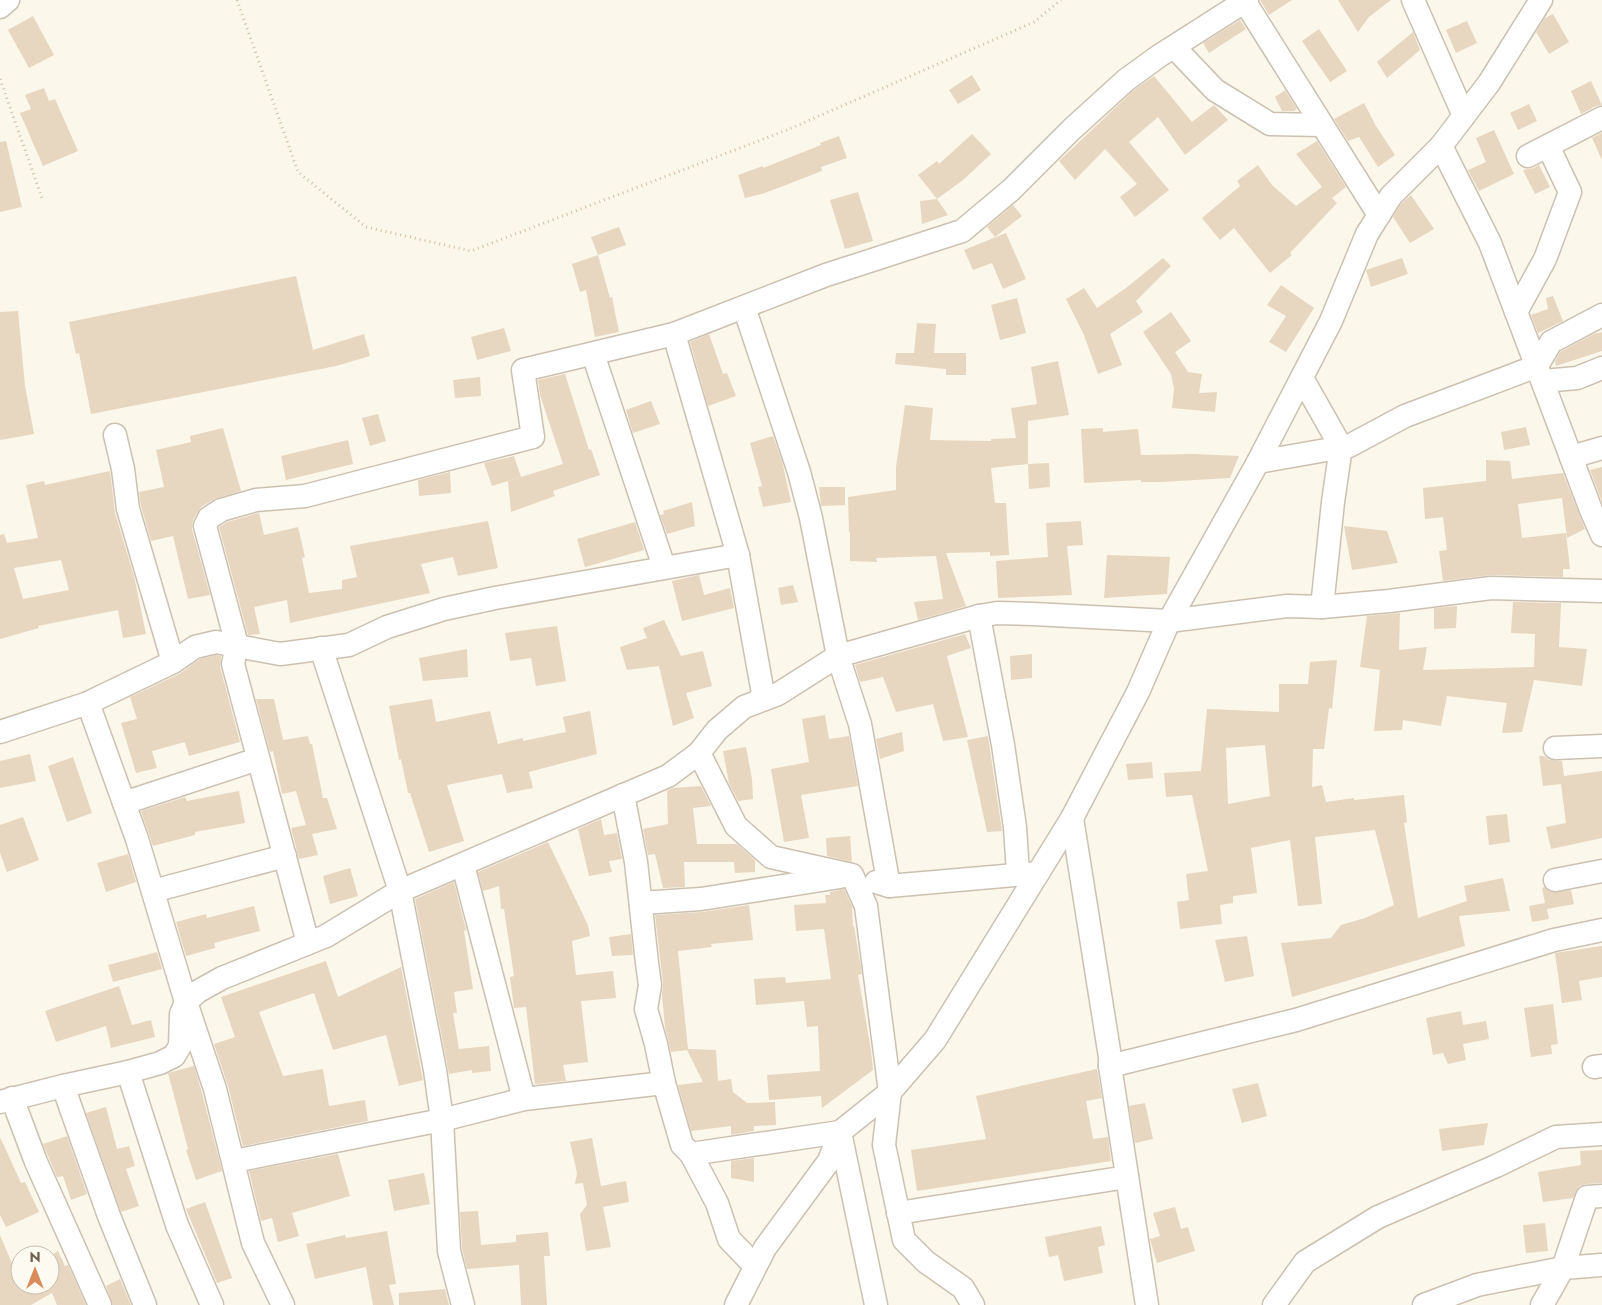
<svg xmlns="http://www.w3.org/2000/svg" width="1602" height="1305" viewBox="0 0 1602 1305" font-family="Jost,sans-serif">
<style>
.building{fill:#e8d7c0;fill-rule:evenodd}
.lines{fill:none;stroke-linecap:round;stroke-linejoin:round}
.street-casing{stroke:#ccc1b1;stroke-width:25}
.path{stroke:#d3bfa8;stroke-width:3;stroke-dasharray:1 4;stroke-linecap:butt}
.street{stroke:#fff;stroke-width:22}
</style>
<rect width="100%" height="100%" fill="#fbf7ea"/>
<!-- building -->
<g class="building">
<polygon points="1260,0 1292,0 1269,15"/>
<polygon points="1338,0 1391,0 1369,17 1358,32"/>
<polygon points="1553,14 1569,42 1549,54 1536,32 1545,18"/>
<polygon points="33,16 54,55 29,68 8,30"/>
<polygon points="1240,20 1246,29 1209,53 1203,43"/>
<polygon points="1467,21 1477,43 1456,53 1446,30"/>
<polygon points="1319,29 1347,71 1330,82 1302,41"/>
<polygon points="1413,32 1420,50 1387,78 1377,62"/>
<polygon points="972,75 981,90 958,104 949,90"/>
<polygon points="1154,76 1192,122 1214,105 1228,120 1185,155 1158,117 1129,142 1169,190 1135,217 1120,197 1137,184 1105,149 1075,180 1059,161 1134,90"/>
<polygon points="1591,81 1602,105 1596,106 1581,114 1571,91"/>
<polygon points="44,88 49,101 55,99 78,151 43,166 20,113 31,109 25,95"/>
<polygon points="1285,90 1297,109 1294,111 1282,111 1275,97"/>
<polygon points="1364,103 1376,126 1395,155 1378,167 1359,137 1348,141 1334,119"/>
<polygon points="1529,104 1537,121 1518,130 1510,113"/>
<polygon points="1494,130 1514,174 1479,191 1468,170 1486,162 1476,138"/>
<polygon points="1602,133 1602,160 1592,138"/>
<polygon points="972,134 991,154 963,180 937,199 918,175 937,161 939,164"/>
<polygon points="839,136 847,158 821,167 822,171 765,193 745,198 738,175 763,166 763,168 821,145 820,143"/>
<polygon points="6,141 22,207 0,212 0,142"/>
<polygon points="1317,141 1346,187 1332,198 1337,203 1290,253 1292,255 1270,273 1234,228 1220,240 1202,218 1240,186 1237,181 1258,165 1272,185 1296,206 1322,187 1296,154"/>
<polygon points="1539,165 1550,187 1535,194 1523,170 1534,168"/>
<polygon points="858,192 873,241 845,249 830,200"/>
<polygon points="1411,195 1434,229 1410,243 1393,217 1401,204"/>
<polygon points="937,199 948,215 922,224 920,201"/>
<polygon points="1013,205 1022,216 995,237 987,227"/>
<polygon points="619,227 626,245 598,255 591,237"/>
<polygon points="1006,233 1026,279 1003,289 992,263 973,270 964,250"/>
<polygon points="598,255 610,298 612,297 619,332 595,337 586,290 580,292 572,264"/>
<polygon points="1163,258 1171,266 1136,301 1143,312 1110,334 1122,365 1098,374 1084,335 1066,299 1084,288 1097,308 1126,288"/>
<polygon points="1402,258 1408,274 1371,287 1366,270"/>
<polygon points="296,276 313,350 364,334 370,356 336,366 91,414 79,353 76,354 69,322"/>
<polygon points="1281,285 1314,308 1286,352 1269,342 1286,316 1267,305"/>
<polygon points="1553,296 1563,321 1538,333 1531,315 1548,309 1546,298"/>
<polygon points="1017,298 1026,333 1000,340 991,305"/>
<polygon points="18,311 25,386 34,434 0,440 0,312"/>
<polygon points="1171,312 1191,341 1175,352 1188,372 1202,374 1199,393 1217,392 1215,412 1172,408 1174,389 1171,374 1143,332"/>
<polygon points="917,323 936,324 934,353 966,353 966,375 946,375 946,369 895,364 896,353 914,353"/>
<polygon points="504,328 511,351 477,360 471,337"/>
<polygon points="1602,332 1602,351 1556,366 1555,361 1560,352 1594,334"/>
<polygon points="709,334 723,374 727,373 736,396 708,406 690,342"/>
<polygon points="1058,361 1069,415 1028,421 1028,464 991,468 995,503 1006,503 1009,555 990,556 990,552 946,553 966,606 918,620 914,602 943,599 936,556 876,558 877,562 850,561 850,532 849,533 848,497 896,490 896,467 905,405 933,408 930,440 991,441 991,439 1016,438 1011,408 1037,404 1031,367"/>
<polygon points="565,374 589,450 591,449 600,475 553,491 555,496 511,512 508,481 563,464 540,395 538,380"/>
<polygon points="480,377 481,396 455,398 453,380"/>
<polygon points="651,401 660,424 633,433 626,410"/>
<polygon points="378,414 386,441 370,446 362,418"/>
<polygon points="1526,427 1530,445 1504,450 1501,432"/>
<polygon points="223,428 241,491 214,499 201,507 193,520 192,529 210,595 188,599 173,536 151,541 141,506 139,492 164,487 156,450 191,442 190,436"/>
<polygon points="1103,428 1103,432 1138,429 1141,455 1194,454 1239,456 1230,478 1161,482 1141,482 1141,480 1084,483 1081,429"/>
<polygon points="773,436 782,461 791,502 763,507 758,487 762,486 750,443"/>
<polygon points="348,440 353,464 286,480 281,456"/>
<polygon points="514,456 521,477 492,486 484,463"/>
<polygon points="1486,460 1510,461 1512,479 1563,473 1585,529 1567,538 1562,498 1518,504 1522,538 1566,533 1570,569 1563,569 1563,577 1491,575 1443,581 1439,551 1447,550 1443,517 1425,519 1423,488 1486,481"/>
<polygon points="1049,463 1050,487 1029,489 1028,464"/>
<polygon points="1602,467 1602,502 1590,470"/>
<path d="M110,471L115,513L134,576L146,634L123,638L118,610L38,626L39,628L0,639V535L4,534L7,543L38,538L26,485L44,481L45,485ZM61,560L69,590L23,599L14,568Z"/>
<polygon points="450,472 451,493 419,496 418,480"/>
<polygon points="819,487 845,487 845,505 821,506"/>
<polygon points="692,502 695,526 667,534 660,515 664,514 663,511"/>
<polygon points="259,513 264,535 298,527 305,557 302,558 309,593 342,589 342,580 357,577 350,546 488,521 498,568 458,576 453,557 421,564 430,593 290,623 287,600 254,607 260,634 248,635 219,527 227,522"/>
<polygon points="1081,521 1083,545 1067,546 1072,595 998,598 996,561 1048,557 1046,523"/>
<polygon points="635,522 644,550 585,567 577,539"/>
<polygon points="1344,526 1387,531 1398,563 1352,570"/>
<polygon points="1107,555 1170,557 1167,594 1104,598"/>
<polygon points="699,575 704,595 730,588 734,608 682,621 672,581"/>
<polygon points="793,585 798,602 781,605 778,588"/>
<polygon points="1513,602 1561,603 1559,647 1587,649 1582,686 1534,680 1522,732 1502,733 1507,703 1447,696 1441,726 1403,720 1402,730 1374,731 1380,670 1360,667 1367,616 1400,613 1399,650 1427,647 1423,670 1534,667 1535,634 1511,633"/>
<polygon points="1457,606 1456,628 1434,629 1434,608"/>
<polygon points="664,620 681,656 703,651 712,686 686,693 694,718 673,726 659,666 627,670 620,647 647,638 643,628"/>
<polygon points="557,626 566,681 536,686 531,658 510,661 505,633"/>
<polygon points="965,634 971,648 947,656 968,737 943,741 933,704 896,712 883,677 860,682 855,665"/>
<polygon points="467,649 468,677 423,681 419,658"/>
<polygon points="1032,654 1032,678 1011,680 1010,656"/>
<polygon points="216,655 221,656 220,667 240,742 189,756 185,742 152,751 157,768 136,773 121,723 137,719 130,697 179,674 200,659"/>
<path d="M1337,660L1332,709L1329,708L1324,749H1313L1312,787L1322,785L1326,802L1354,798V800L1404,795L1407,822L1404,823L1418,918L1467,901L1464,886L1503,878L1510,911L1459,916L1465,946L1292,997L1281,943L1331,938L1341,925L1365,918L1394,905L1375,830L1315,837L1322,904L1298,906L1290,840L1251,848L1257,893L1233,896V903L1220,905L1222,924L1180,929L1177,902L1189,900L1186,874L1208,871L1192,795L1166,797L1164,773L1201,771L1207,709L1279,712V684H1308L1310,662ZM1265,745L1270,796L1228,804L1226,748Z"/>
<polygon points="256,699 274,699 283,740 308,736 310,744 312,744 323,798 327,798 337,829 312,834 318,855 299,859 291,828 306,825 296,791 282,794 273,751 270,752"/>
<polygon points="432,699 436,722 490,711 498,744 523,738 523,741 566,732 563,717 590,711 597,754 529,772 533,788 507,793 502,774 447,785 464,841 429,852 410,793 408,793 401,759 399,760 389,706"/>
<polygon points="825,715 829,739 849,736 858,786 801,795 809,838 784,842 771,769 809,762 802,719"/>
<polygon points="902,732 904,751 880,759 876,739"/>
<polygon points="988,736 1002,831 987,832 967,740"/>
<polygon points="746,747 752,779 753,799 738,801 729,783 723,751"/>
<polygon points="30,754 36,781 0,788 0,761"/>
<polygon points="1539,756 1544,756 1549,760 1562,761 1564,776 1602,771 1602,838 1551,849 1546,827 1566,823 1561,784 1543,786"/>
<polygon points="73,757 92,813 67,822 48,766"/>
<polygon points="1152,762 1153,778 1128,780 1126,764"/>
<polygon points="701,786 711,806 693,808 697,844 737,844 755,860 755,872 735,873 734,862 684,862 685,887 663,888 655,854 648,855 643,829 668,824 667,791 673,788"/>
<polygon points="239,791 245,823 195,832 195,835 153,846 141,811 185,797 187,801"/>
<polygon points="1507,814 1510,842 1489,845 1486,816"/>
<polygon points="23,817 39,860 7,872 0,853 0,825"/>
<polygon points="601,819 604,835 617,833 622,859 609,861 612,872 589,876 578,829"/>
<polygon points="850,836 852,862 827,856 826,838"/>
<polygon points="548,842 588,925 590,936 572,941 576,975 613,971 616,998 581,1001 588,1062 563,1065 566,1081 535,1084 526,1007 514,1008 510,977 514,976 504,909 501,909 499,886 483,891 478,872"/>
<polygon points="128,854 136,882 106,892 97,863"/>
<polygon points="350,868 358,896 330,904 323,876"/>
<polygon points="454,882 466,930 464,931 473,989 454,992 457,1013 453,1013 459,1049 489,1046 491,1071 472,1073 472,1070 449,1074 415,899"/>
<polygon points="1544,887 1551,892 1571,890 1574,904 1547,909 1549,919 1532,922 1529,906 1545,903 1542,888"/>
<polygon points="844,889 852,906 853,926 854,926 862,974 858,975 871,1050 873,1070 822,1108 821,1096 769,1100 767,1075 820,1071 818,1026 807,1027 804,1001 756,1005 754,979 785,977 786,983 831,979 824,929 796,931 794,905 826,903 825,895 830,895 830,892"/>
<polygon points="749,905 753,940 711,944 712,947 678,951 688,1049 716,1050 718,1081 731,1079 733,1092 747,1103 775,1102 776,1125 754,1126 754,1131 731,1135 731,1126 691,1131 678,1085 703,1082 687,1050 671,1052 665,1027 662,995 663,983 655,915 702,912"/>
<polygon points="254,906 260,931 214,943 215,948 186,956 176,922 206,914 207,918"/>
<polygon points="631,934 633,955 612,956 609,937"/>
<polygon points="1247,936 1254,976 1225,982 1215,940"/>
<polygon points="1602,946 1602,977 1579,981 1582,1000 1562,1003 1555,953"/>
<polygon points="157,952 162,969 113,982 108,965"/>
<polygon points="326,961 338,997 401,967 423,1080 399,1086 386,1035 333,1050 314,993 259,1012 283,1076 323,1069 329,1106 365,1100 368,1121 243,1146 228,1086 214,1044 235,1037 221,997"/>
<polygon points="119,986 132,1025 151,1020 155,1037 111,1048 106,1026 56,1042 45,1011"/>
<polygon points="1553,1004 1558,1044 1551,1045 1552,1054 1531,1057 1524,1008"/>
<polygon points="1461,1011 1463,1025 1486,1021 1489,1039 1463,1044 1466,1060 1448,1064 1443,1053 1433,1055 1426,1018"/>
<polygon points="194,1066 202,1093 222,1171 196,1180 186,1150 188,1149 168,1073"/>
<polygon points="1097,1069 1102,1098 1086,1101 1093,1139 1108,1137 1111,1161 917,1191 911,1150 986,1139 976,1096"/>
<polygon points="1258,1083 1267,1116 1242,1123 1232,1089"/>
<polygon points="1145,1103 1153,1139 1135,1143 1129,1106"/>
<polygon points="106,1107 117,1149 129,1146 135,1166 126,1169 139,1206 121,1212 86,1113"/>
<polygon points="1488,1123 1484,1145 1442,1151 1439,1129"/>
<polygon points="67,1136 87,1194 71,1200 63,1176 57,1177 43,1144"/>
<polygon points="0,1137 21,1183 25,1182 39,1212 6,1227 0,1215"/>
<polygon points="592,1138 601,1186 626,1181 629,1202 603,1207 611,1247 586,1251 580,1214 587,1205 583,1183 575,1184 577,1173 570,1142"/>
<polygon points="1602,1150 1602,1183 1586,1184 1579,1186 1573,1198 1543,1202 1538,1172 1581,1165 1580,1151"/>
<polygon points="338,1154 350,1196 292,1213 299,1236 278,1242 272,1218 261,1221 249,1171"/>
<polygon points="754,1158 754,1182 731,1178 731,1161"/>
<polygon points="424,1173 430,1204 394,1211 388,1180"/>
<polygon points="205,1202 232,1278 217,1283 186,1209"/>
<polygon points="1175,1207 1181,1229 1188,1227 1195,1251 1157,1263 1150,1239 1160,1236 1153,1213"/>
<polygon points="478,1211 481,1245 516,1242 516,1235 548,1232 550,1256 544,1256 547,1305 521,1305 519,1265 467,1269 462,1249 460,1212"/>
<polygon points="1545,1223 1548,1251 1526,1253 1523,1225"/>
<polygon points="1101,1226 1105,1245 1098,1247 1103,1273 1064,1281 1058,1255 1049,1257 1045,1237"/>
<polygon points="387,1231 396,1284 389,1285 394,1305 373,1305 366,1267 315,1279 306,1244 345,1235 346,1238"/>
<polygon points="0,1235 17,1275 20,1273 20,1285 50,1285 50,1256 58,1251 65,1266 68,1265 86,1305 57,1305 52,1293 31,1305 0,1305"/>
<polygon points="120,1279 131,1305 113,1305 106,1286"/>
<polygon points="445,1289 449,1305 399,1305 399,1293"/>
</g>
<g class="lines">
<defs>
<g id="street">
<polyline points="1413,0 1464,116"/>
<polyline points="1245,2 1379,215"/>
<polyline points="0,7 8,0"/>
<polyline points="1174,47 1215,90 1270,124 1322,125"/>
<polyline points="1441,146 1490,243 1591,510 1602,535"/>
<polyline points="1528,156 1602,118"/>
<polyline points="744,307 799,472 811,518 838,656 860,724 889,886"/>
<polyline points="1516,312 1545,259 1570,192 1548,146"/>
<polyline points="674,334 738,555 764,699"/>
<polyline points="593,354 664,567"/>
<polyline points="1302,378 1341,447 1333,502 1322,607"/>
<polyline points="1543,381 1577,378 1602,368"/>
<polyline points="115,435 123,469 128,509 173,662"/>
<polyline points="1571,457 1602,448"/>
<polyline points="1258,462 1349,446 1405,416 1537,366 1551,342 1602,315"/>
<polyline points="979,616 1003,745 1015,827 1018,874"/>
<polyline points="321,648 400,891 435,1070 442,1120 449,1251 463,1305"/>
<polyline points="88,703 137,839 186,1002 215,1089 253,1243 283,1305"/>
<polyline points="0,732 88,703 173,662 195,647 216,642 280,654 349,645 387,627 444,609 495,598 738,555"/>
<polyline points="1555,748 1602,746"/>
<polyline points="699,753 736,826 771,857 852,875 866,906 890,1092 884,1145 904,1240 926,1262 963,1288 973,1305"/>
<polyline points="623,795 636,862 647,963 650,985 646,1009 656,1044 664,1083 682,1145 691,1154 717,1203 729,1239 755,1266"/>
<polyline points="124,803 258,759"/>
<polyline points="1072,818 1110,1057 1110,1066 1147,1305"/>
<polyline points="463,865 524,1099"/>
<polyline points="1555,880 1602,871"/>
<polyline points="876,882 889,886 1038,873"/>
<polyline points="153,891 285,856"/>
<polyline points="641,903 701,899 840,877"/>
<polyline points="308,943 233,664 237,645 205,526 209,518 221,510 256,500 305,496 533,437 523,370 674,334 826,275 962,231 1011,190 1071,130 1126,80 1159,56 1247,0"/>
<polyline points="1110,1066 1296,1020 1554,940 1602,930"/>
<polyline points="1594,1067 1602,1066"/>
<polyline points="128,1072 177,1225 212,1305"/>
<polyline points="63,1086 109,1216 145,1305"/>
<polyline points="12,1098 36,1162 100,1305"/>
<polyline points="0,1102 63,1086 128,1072 160,1063 174,1056 180,1046 181,1014 186,1002 197,992 222,978 326,936 400,891 668,776 699,753 717,730 744,707 778,694 838,656 979,616 997,613 1033,614 1169,621 1287,606 1322,607 1389,601 1491,588 1602,591"/>
<polyline points="691,1154 840,1132 876,1305"/>
<polyline points="234,1161 442,1120 524,1099 664,1083"/>
<polyline points="898,1213 1127,1177"/>
<polyline points="736,1305 765,1248 829,1161 840,1132 890,1092 935,1040 1072,818 1138,692 1169,621 1258,462 1331,321 1367,234 1391,196 1441,146 1489,83 1541,0"/>
<polyline points="1274,1305 1305,1262 1378,1217 1496,1166 1556,1137 1602,1134"/>
<polyline points="1424,1305 1477,1285 1563,1268 1602,1265"/>
<polyline points="1542,1305 1563,1268 1587,1197 1602,1196"/>
</g>
</defs>
<!-- street casing -->
<use href="#street" class="street-casing"/>
<!-- path -->
<g class="path">
<polyline points="237,0 298,172 366,227 471,251 787,130 1034,22 1061,0"/>
<polyline points="0,79 42,198"/>
</g>
<!-- street -->
<use href="#street" class="street"/>
</g>
<!-- north arrow -->
<g transform="translate(35 1270)"><circle r="24" fill="#fdfbf1" stroke="#c6beb1"/>
<path d="M0-4L9 19L0 12L-9 19Z" fill="#d88c5c"/>
<text y="-8" font-size="14" font-weight="bold" text-anchor="middle" fill="#736250">N</text>
</g>
</svg>
